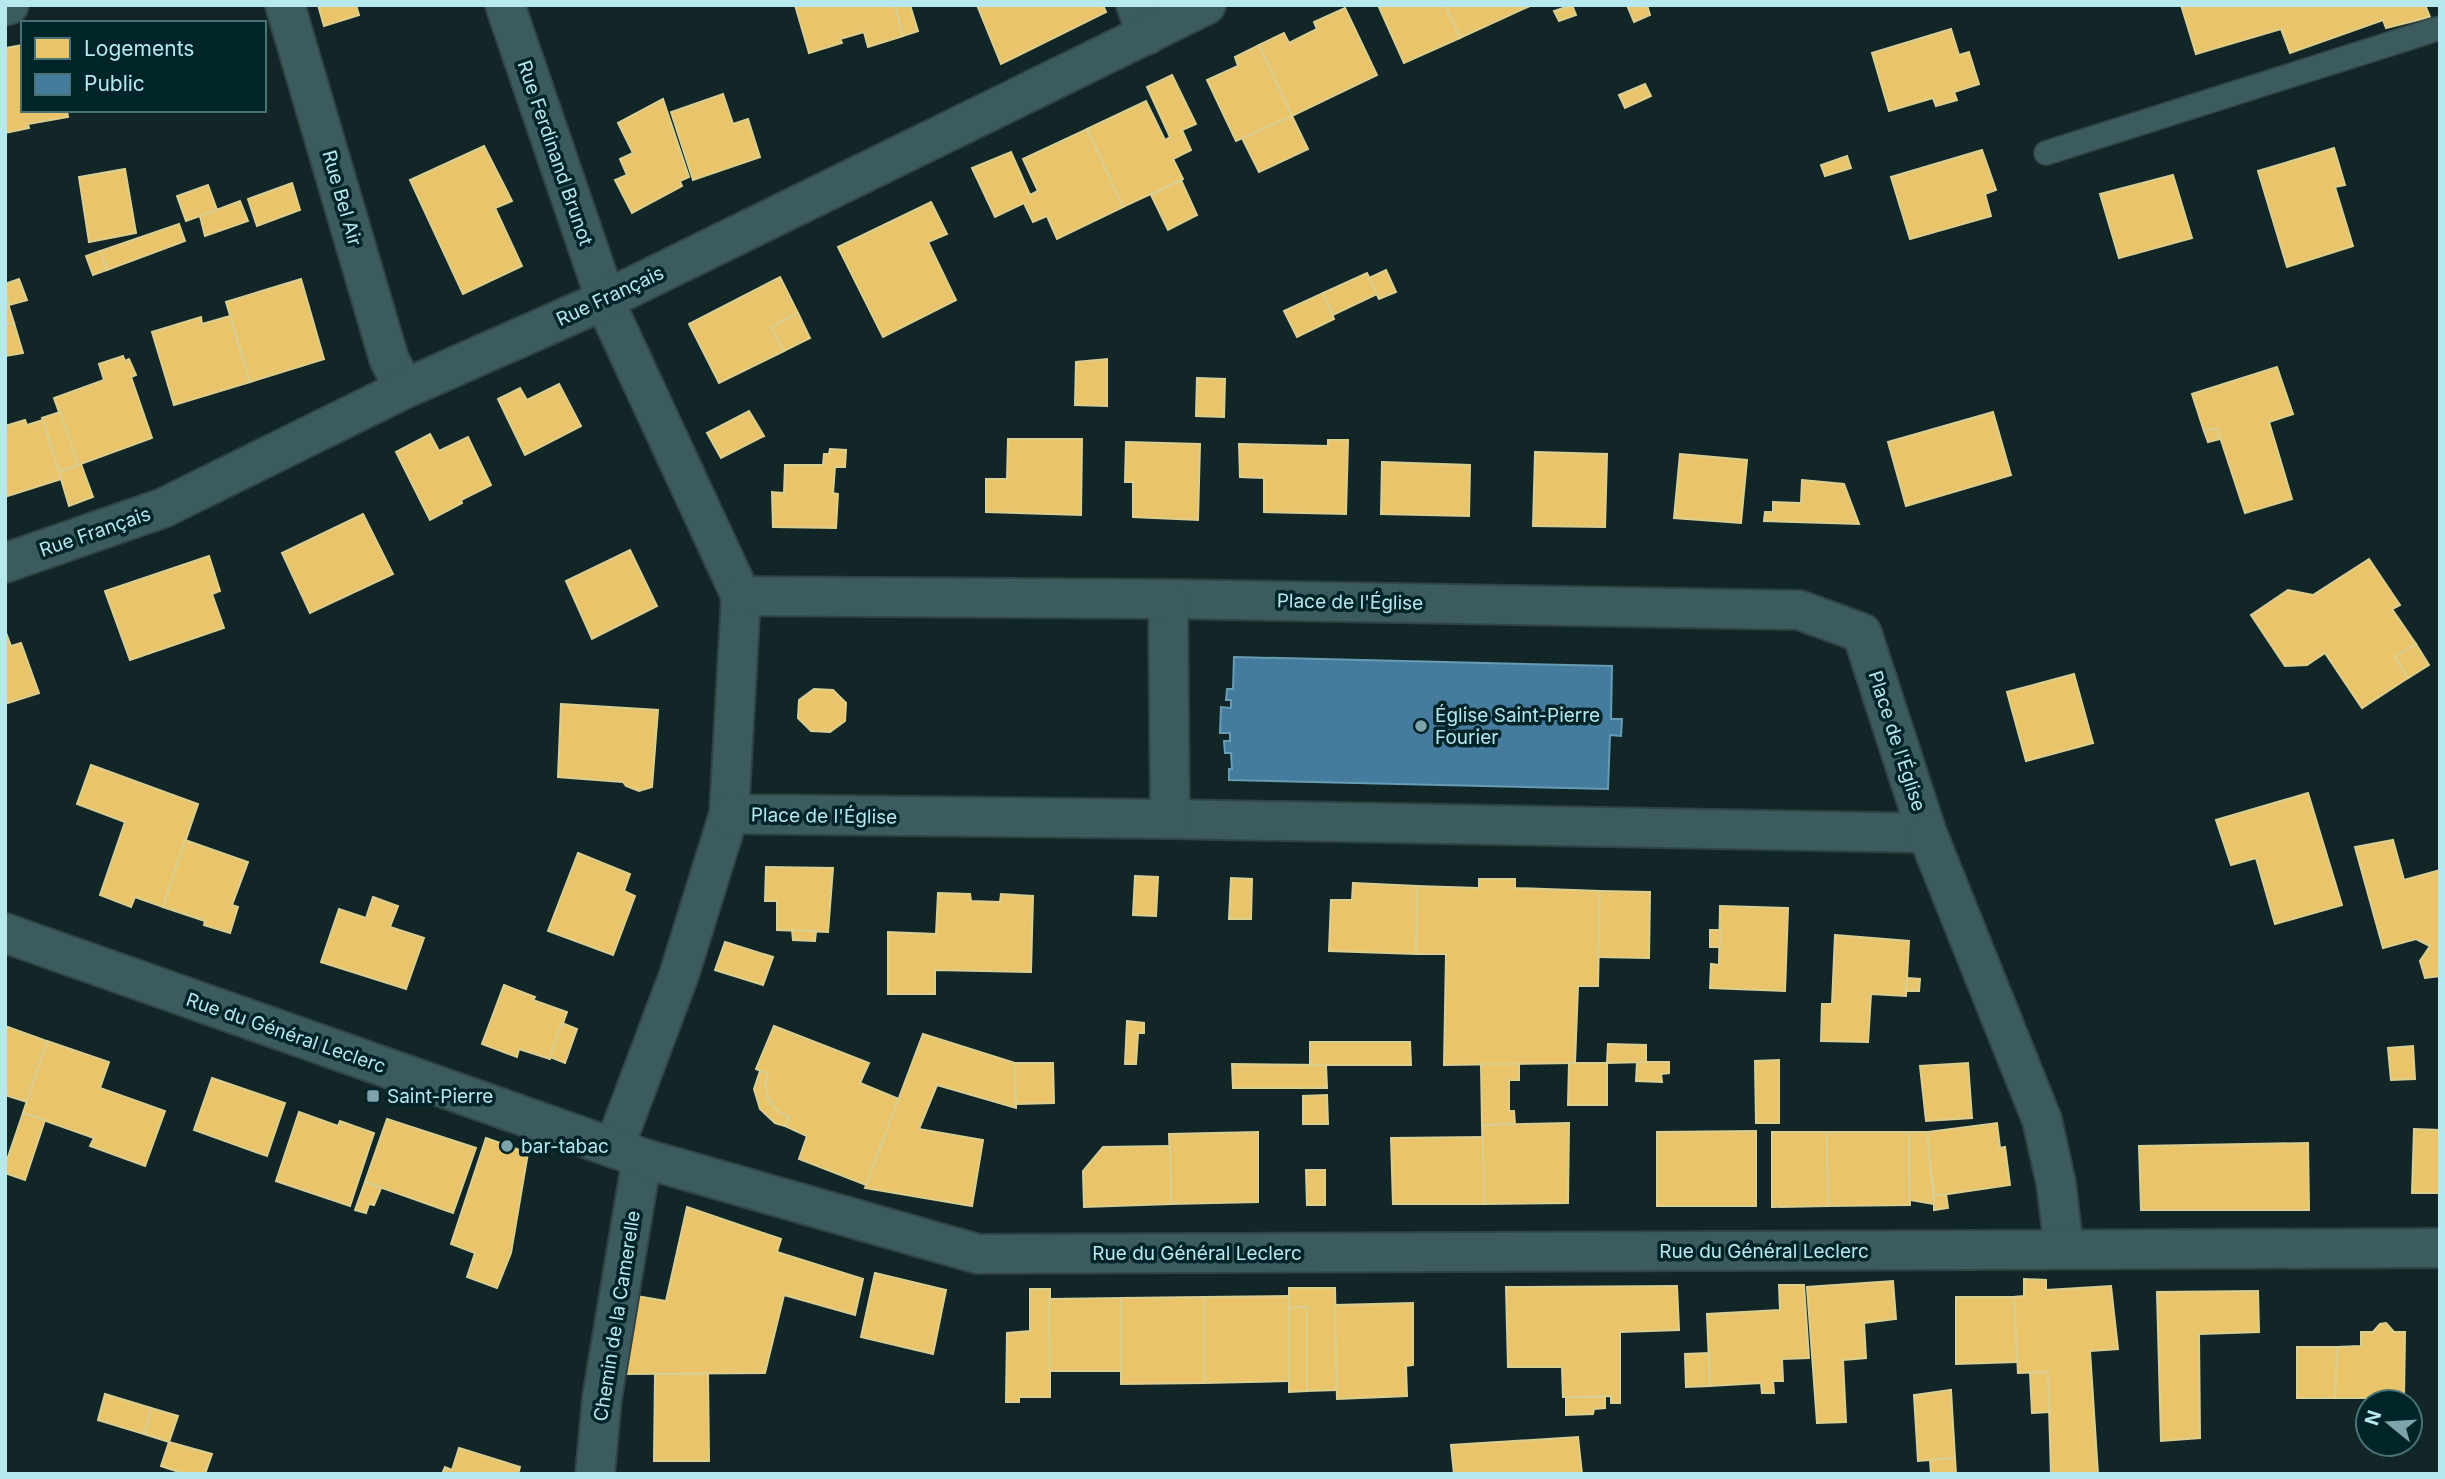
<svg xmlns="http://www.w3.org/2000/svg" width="2445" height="1479" viewBox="0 0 2445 1479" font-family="Inter,sans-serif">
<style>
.homes{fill:#e9c46a;stroke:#dacf91;stroke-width:2}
.public{fill:#457b9d;stroke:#679cb5;stroke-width:2}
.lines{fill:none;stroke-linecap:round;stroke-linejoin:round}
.service-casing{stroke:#304345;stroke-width:26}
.minor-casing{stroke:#304345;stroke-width:42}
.tertiary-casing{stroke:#304345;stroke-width:42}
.secondary-casing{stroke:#304345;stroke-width:42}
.service{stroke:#3c5b5e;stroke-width:23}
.minor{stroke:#3c5b5e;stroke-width:38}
.tertiary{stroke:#3c5b5e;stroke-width:38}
.secondary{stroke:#3c5b5e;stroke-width:38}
.poi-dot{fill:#7da4a8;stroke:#002428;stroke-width:2.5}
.labels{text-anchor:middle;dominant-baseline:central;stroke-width:7;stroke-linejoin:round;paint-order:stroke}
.street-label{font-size:19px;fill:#b6e8ed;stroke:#002428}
.poi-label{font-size:19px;fill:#b6e8ed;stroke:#002428;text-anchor:start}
</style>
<rect width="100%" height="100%" fill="#122628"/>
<!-- homes -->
<g class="homes">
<polygon points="318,5 356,5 359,15 324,26"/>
<polygon points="795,5 895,5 903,36 868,47 864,32 840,39 842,43 809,53"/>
<polygon points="895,5 910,5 918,31 903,36"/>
<polygon points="977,5 1103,5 1106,12 1001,64"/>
<polygon points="1378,5 1445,5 1460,38 1404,63"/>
<polygon points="1445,5 1532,5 1460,38"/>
<polygon points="1572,5 1576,15 1559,21 1554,11"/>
<polygon points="1627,5 1647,5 1650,15 1634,22"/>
<polygon points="2181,5 2425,5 2430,17 2386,28 2383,20 2290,53 2281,29 2196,54"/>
<polygon points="1345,8 1377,75 1292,116 1259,45 1284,33 1289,43 1317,29 1314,22"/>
<polygon points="1951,29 1959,55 1969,52 1979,84 1954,92 1957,100 1936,106 1933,98 1889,111 1872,53"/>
<polygon points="23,45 23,110 67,110 68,117 28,124 29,128 5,133 5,48"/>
<polygon points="1259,45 1292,116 1236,141 1207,80 1238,66 1235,57"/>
<polygon points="1172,75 1196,124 1182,130 1191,150 1173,159 1183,179 1123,207 1087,129 1146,101 1165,140 1170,137 1147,87"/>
<polygon points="1645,84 1651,96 1625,108 1619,95"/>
<polygon points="723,94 733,124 748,119 760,157 693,180 671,112"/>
<polygon points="663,99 689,177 680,181 682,186 632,213 615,180 627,175 620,159 633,153 618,123"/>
<polygon points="1292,116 1308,149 1259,172 1242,138"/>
<polygon points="1087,129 1123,207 1057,239 1047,216 1033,222 1024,203 995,217 972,168 1011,152 1030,195 1038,191 1023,159"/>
<polygon points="484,146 512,201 495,208 522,266 463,294 410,180"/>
<polygon points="2334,148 2345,185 2335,187 2353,246 2287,267 2258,171"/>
<polygon points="1982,150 1996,190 1985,194 1991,216 1910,239 1891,177"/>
<polygon points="1847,156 1851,168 1825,176 1821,165"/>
<polygon points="125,169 136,233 89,242 79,177"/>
<polygon points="2173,175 2192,238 2119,258 2100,194"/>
<polygon points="1181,180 1197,215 1168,230 1151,195"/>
<polygon points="292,183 300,210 257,226 248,199"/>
<polygon points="208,185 217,210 186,221 177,196"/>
<polygon points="240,201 248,221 205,236 200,216"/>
<polygon points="931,202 947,234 928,242 956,300 883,337 838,247"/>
<polygon points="179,224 185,241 107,270 100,251"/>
<polygon points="100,251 107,270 93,275 86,256"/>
<polygon points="1386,270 1396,292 1379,299 1369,278"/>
<polygon points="1367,273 1377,294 1333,315 1323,293"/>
<polygon points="780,277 798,313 771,327 784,351 719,383 689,324"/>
<polygon points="19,279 27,300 9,305 5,284"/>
<polygon points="301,279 324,359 250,382 226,302"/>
<polygon points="1323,293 1334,319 1297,337 1284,311"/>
<polygon points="5,294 14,323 5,325"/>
<polygon points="798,313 810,338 784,351 771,327"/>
<polygon points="230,316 250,382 174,405 152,332 201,317 202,324"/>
<polygon points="14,323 23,353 5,356 5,325"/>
<polygon points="123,356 125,361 129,359 136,375 131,377 152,438 78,465 54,398 104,380 99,364"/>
<polygon points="1107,359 1107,406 1075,405 1076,362"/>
<polygon points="2277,367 2293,414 2269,422 2292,499 2245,513 2217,428 2204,431 2192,394"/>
<polygon points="1197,378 1225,379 1224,417 1196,416"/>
<polygon points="559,384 581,426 525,455 498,399 520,388 527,400"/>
<polygon points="749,411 764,436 721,458 707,433"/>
<polygon points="60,412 78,465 59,472 42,418"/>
<polygon points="1993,412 2011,475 1906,506 1888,442"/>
<polygon points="25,420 27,425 43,420 61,479 5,497 5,426"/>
<polygon points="2217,428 2220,439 2208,442 2204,431"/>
<polygon points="430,434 439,451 468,437 491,485 461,500 462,503 430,520 396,452"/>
<polygon points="1008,439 1082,439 1081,515 986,512 986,479 1007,479"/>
<polygon points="1328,440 1348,440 1346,514 1264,512 1264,478 1240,477 1239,444 1328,446"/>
<polygon points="1126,442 1200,444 1198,520 1133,517 1133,482 1125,482"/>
<polygon points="830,449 846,450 845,467 835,467 833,493 838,494 836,528 773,527 772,492 784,493 785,465 823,465 824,454 829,454"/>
<polygon points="1535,452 1607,454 1605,527 1533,526"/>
<polygon points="1680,454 1747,460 1741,523 1674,518"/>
<polygon points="1382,462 1470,465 1469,516 1381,514"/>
<polygon points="81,464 93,497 69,506 59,472"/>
<polygon points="1802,480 1844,484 1859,524 1764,521 1765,512 1773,512 1773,502 1801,503"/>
<polygon points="363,514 393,574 310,613 282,553"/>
<polygon points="630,550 657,606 592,639 566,581"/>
<polygon points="209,556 220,591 212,594 224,628 130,660 105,591"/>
<polygon points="2369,559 2400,605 2392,609 2416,644 2395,657 2408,678 2362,708 2325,653 2307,665 2285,666 2251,615 2288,590 2313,595"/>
<polygon points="5,630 11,646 21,643 39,693 5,704"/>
<polygon points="2416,644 2429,665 2408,678 2395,657"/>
<polygon points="2074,674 2093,743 2026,761 2007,692"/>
<polygon points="814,689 833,690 846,703 845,721 830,732 811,731 798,718 799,700"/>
<polygon points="561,704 658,710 652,787 639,791 626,786 623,782 558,777"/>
<polygon points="91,765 198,804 163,907 135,897 131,907 100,895 125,822 77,804"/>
<polygon points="2308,793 2342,905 2275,924 2256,858 2231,865 2216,820"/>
<polygon points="185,840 248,862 232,905 238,907 230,933 204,925 205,921 163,907"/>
<polygon points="2393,840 2404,880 2440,870 2440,976 2425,978 2420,961 2430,946 2416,939 2383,948 2355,847"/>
<polygon points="578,853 630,874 624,891 635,896 613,955 548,931"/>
<polygon points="766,867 833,868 828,932 777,930 777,901 765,901"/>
<polygon points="1135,876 1158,877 1156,916 1133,915"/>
<polygon points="1231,878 1252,879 1251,919 1229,919"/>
<polygon points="1479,879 1515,879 1515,888 1600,891 1598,986 1578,986 1575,1063 1444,1065 1446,954 1416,954 1417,886 1479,888"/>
<polygon points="1353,883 1417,886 1416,954 1329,951 1331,900 1352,900"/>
<polygon points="1600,891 1650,892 1649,958 1598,957"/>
<polygon points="938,893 970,894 971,901 1000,902 1001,894 1033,896 1031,972 935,970 935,994 888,994 888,932 936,934"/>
<polygon points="373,897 398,906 390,927 424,938 406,989 321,962 339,909 366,918"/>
<polygon points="1720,906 1788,908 1785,991 1710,988 1711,964 1719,965"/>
<polygon points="792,930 816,931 815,941 793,940"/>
<polygon points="1710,930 1721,930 1720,947 1710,947"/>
<polygon points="1835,935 1909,941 1906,996 1871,994 1868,1042 1821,1041 1822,1004 1832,1004"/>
<polygon points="725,942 773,957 763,985 715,970"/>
<polygon points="1907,978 1920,979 1919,991 1906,991"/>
<polygon points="504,985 535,997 533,1000 567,1012 550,1059 519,1049 517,1057 482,1044"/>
<polygon points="1127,1021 1144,1023 1144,1033 1138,1033 1136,1064 1125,1064"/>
<polygon points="562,1023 577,1029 565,1063 550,1057"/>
<polygon points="5,1026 47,1041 27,1102 5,1095"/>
<polygon points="774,1026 869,1063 860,1083 899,1099 866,1185 799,1159 807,1136 785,1126 789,1117 778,1112 772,1105 765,1092 768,1074 756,1069"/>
<polygon points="923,1034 1015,1063 1016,1108 937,1085 919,1129 983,1140 972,1206 865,1188"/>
<polygon points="47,1041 109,1062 100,1088 165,1111 145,1166 90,1146 94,1138 23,1113"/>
<polygon points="1310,1042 1410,1042 1411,1065 1310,1065"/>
<polygon points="1608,1044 1646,1045 1646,1062 1607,1063"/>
<polygon points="2413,1046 2415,1079 2391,1080 2388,1048"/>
<polygon points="1779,1060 1779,1123 1756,1123 1755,1061"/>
<polygon points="1637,1062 1669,1062 1669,1073 1661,1074 1662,1082 1636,1081"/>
<polygon points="1015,1063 1053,1063 1054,1103 1016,1104"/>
<polygon points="1569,1063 1607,1063 1607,1105 1568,1105"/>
<polygon points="1968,1063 1972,1118 1926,1121 1920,1066"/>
<polygon points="1232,1064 1326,1065 1327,1088 1233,1088"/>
<polygon points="1481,1064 1519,1064 1519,1080 1509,1080 1509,1111 1514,1111 1515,1124 1482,1125"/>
<polygon points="760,1071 768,1074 765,1083 768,1100 778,1112 789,1117 785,1126 775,1123 760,1109 754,1089"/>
<polygon points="212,1078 285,1103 267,1156 194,1130"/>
<polygon points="1327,1095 1328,1124 1303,1124 1303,1096"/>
<polygon points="299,1112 338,1126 340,1121 374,1133 350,1206 276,1181"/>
<polygon points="23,1113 45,1120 25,1180 5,1173 5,1166"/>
<polygon points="387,1119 476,1148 453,1213 365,1182"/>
<polygon points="1569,1123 1568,1203 1484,1204 1482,1125"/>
<polygon points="1997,1123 2000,1148 2005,1147 2010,1185 1934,1196 1927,1132"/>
<polygon points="2414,1129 2440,1130 2440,1193 2412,1193"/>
<polygon points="1756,1131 1756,1206 1657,1206 1657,1132"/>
<polygon points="1258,1132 1258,1202 1171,1204 1169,1134"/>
<polygon points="1772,1132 1827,1132 1828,1206 1772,1207"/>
<polygon points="1827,1132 1909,1132 1910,1205 1828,1206"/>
<polygon points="1909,1132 1927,1132 1934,1204 1910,1200"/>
<polygon points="1483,1137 1484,1204 1393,1204 1391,1138"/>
<polygon points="486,1138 528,1153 511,1253 497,1288 467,1277 475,1253 451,1244"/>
<polygon points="2308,1143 2309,1210 2141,1210 2139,1146"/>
<polygon points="1170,1146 1171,1204 1084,1207 1083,1171 1103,1147"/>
<polygon points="1306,1170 1325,1170 1325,1205 1307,1205"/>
<polygon points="365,1182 381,1188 374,1205 369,1204 366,1213 355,1210"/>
<polygon points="1946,1194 1948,1208 1934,1210 1934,1196"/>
<polygon points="687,1207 781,1239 777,1252 863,1279 855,1315 784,1295 765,1373 625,1374 636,1296 666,1301"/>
<polygon points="875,1273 946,1290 933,1354 861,1337"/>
<polygon points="2024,1279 2046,1280 2046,1290 2111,1286 2118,1349 2090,1351 2098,1474 2051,1474 2048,1372 2018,1373 2014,1297 2024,1296"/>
<polygon points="1893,1281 1896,1319 1864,1323 1866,1358 1843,1360 1846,1422 1817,1423 1807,1287"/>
<polygon points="1779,1285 1804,1285 1809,1358 1782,1359 1783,1381 1773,1381 1774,1393 1762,1393 1761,1383 1710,1386 1707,1314 1780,1310"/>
<polygon points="1677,1286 1679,1330 1620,1332 1620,1403 1611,1403 1611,1396 1563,1397 1562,1367 1508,1367 1506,1287"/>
<polygon points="1289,1288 1335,1288 1337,1390 1307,1391 1307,1307 1289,1308"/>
<polygon points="1030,1289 1050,1289 1050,1397 1019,1397 1019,1402 1006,1402 1007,1333 1030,1331"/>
<polygon points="2258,1291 2259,1332 2199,1334 2200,1438 2161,1441 2157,1292"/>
<polygon points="1289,1296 1289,1381 1204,1383 1204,1297"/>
<polygon points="1204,1297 1204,1383 1121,1384 1121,1298"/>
<polygon points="1956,1297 2014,1297 2017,1362 1956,1364"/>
<polygon points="1121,1298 1121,1371 1050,1371 1049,1299"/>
<polygon points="1413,1303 1413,1365 1406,1366 1407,1396 1337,1399 1335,1305"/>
<polygon points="1307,1307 1307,1391 1289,1392 1289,1308"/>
<polygon points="2386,1323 2394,1332 2405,1332 2404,1398 2335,1398 2337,1347 2361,1346 2361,1332 2373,1332 2380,1324"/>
<polygon points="2297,1347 2337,1347 2335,1398 2297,1398"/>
<polygon points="1709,1353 1710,1386 1686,1387 1685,1354"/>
<polygon points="2048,1372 2049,1412 2032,1413 2030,1373"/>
<polygon points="655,1374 708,1374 709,1461 654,1461"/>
<polygon points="1951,1390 1955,1458 1918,1461 1914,1395"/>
<polygon points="105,1394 151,1408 144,1434 98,1420"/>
<polygon points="1566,1397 1605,1397 1605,1408 1594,1409 1593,1414 1566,1415"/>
<polygon points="151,1408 178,1416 169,1442 144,1434"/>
<polygon points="1578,1437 1582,1474 1454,1474 1451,1445"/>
<polygon points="169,1442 212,1454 205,1474 185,1474 161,1466"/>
<polygon points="459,1448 520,1467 518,1474 442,1474 445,1467 452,1470"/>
<polygon points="1955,1458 1956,1474 1931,1474 1930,1460"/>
</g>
<!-- public -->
<polygon class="public" points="1234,657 1612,666 1611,719 1622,719 1621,736 1610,735 1608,789 1229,780 1229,769 1232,769 1231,753 1225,753 1224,741 1230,741 1230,733 1220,733 1221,707 1231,708 1231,700 1226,700 1227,689 1233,689"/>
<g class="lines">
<defs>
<polyline id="service" points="2046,153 2440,28"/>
<g id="minor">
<polyline points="285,5 389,359 404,389"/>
<polyline points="505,5 611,315 741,596 729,814 679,975 614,1148"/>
<polyline points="1136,5 1147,35"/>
<polyline points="5,6 9,5"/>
<polyline points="1168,599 1799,610 1862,633 1927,833 1170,819"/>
<polyline points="729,814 1170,819 1168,599 741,596"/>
<polyline points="1927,833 2042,1120 2056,1183 2064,1249"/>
<polyline points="595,1474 602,1398 642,1158"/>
</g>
<polyline id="tertiary" points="5,563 163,508 404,389 605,300 1206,5"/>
<polyline id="secondary" points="5,933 642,1158 978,1254 2440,1248"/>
</defs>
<!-- service casing -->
<use href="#service" class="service-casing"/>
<!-- minor casing -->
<use href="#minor" class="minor-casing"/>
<!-- tertiary casing -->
<use href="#tertiary" class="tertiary-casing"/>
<!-- secondary casing -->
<use href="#secondary" class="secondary-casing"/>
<!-- service -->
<use href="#service" class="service"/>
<!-- minor -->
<use href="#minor" class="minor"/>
<!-- tertiary -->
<use href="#tertiary" class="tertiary"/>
<!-- secondary -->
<use href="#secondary" class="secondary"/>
</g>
<!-- markers -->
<g class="poi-dot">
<circle cx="1421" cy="726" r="7"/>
<rect x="366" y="1089" width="14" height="14" rx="3.5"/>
<circle cx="507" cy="1146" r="7"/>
</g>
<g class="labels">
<!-- street labels -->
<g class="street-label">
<text transform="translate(555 153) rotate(71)">Rue Ferdinand Brunot</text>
<text transform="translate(342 198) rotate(74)">Rue Bel Air</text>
<text transform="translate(610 296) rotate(-25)">Rue Français</text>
<text transform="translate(95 532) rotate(-19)">Rue Français</text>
<text transform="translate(1350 602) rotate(1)">Place de l'Église</text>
<text transform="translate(1897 741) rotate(72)">Place de l'Église</text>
<text transform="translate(824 816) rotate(1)">Place de l'Église</text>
<text transform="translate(286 1033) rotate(19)">Rue du Général Leclerc</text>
<text x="1764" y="1251">Rue du Général Leclerc</text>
<text x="1197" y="1253">Rue du Général Leclerc</text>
<text transform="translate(617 1316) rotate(-81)">Chemin de la Camerelle</text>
</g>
<!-- poi labels -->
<g class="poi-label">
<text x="1435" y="715">Église Saint-Pierre<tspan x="1435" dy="22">Fourier</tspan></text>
<text x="387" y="1096">Saint-Pierre</text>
<text x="521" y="1146">bar-tabac</text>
</g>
</g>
<!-- border -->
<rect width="2445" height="1479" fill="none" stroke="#b6e8ed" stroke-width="14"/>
<!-- legend -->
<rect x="21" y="21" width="245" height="91" fill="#002428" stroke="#497277" stroke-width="2"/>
<rect x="35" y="38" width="35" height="21" fill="#e9c46a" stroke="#497277" stroke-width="2"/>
<text x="84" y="56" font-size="21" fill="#b6e8ed">Logements</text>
<rect x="35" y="74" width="35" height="21" fill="#457b9d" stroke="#497277" stroke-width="2"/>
<text x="84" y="91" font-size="21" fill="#b6e8ed">Public</text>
<!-- north arrow -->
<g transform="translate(2389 1423) rotate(288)"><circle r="33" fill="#002428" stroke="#497277" stroke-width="2"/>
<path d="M0-5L12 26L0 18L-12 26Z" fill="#7da4a8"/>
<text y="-10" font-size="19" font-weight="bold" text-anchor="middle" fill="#b6e8ed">N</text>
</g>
</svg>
